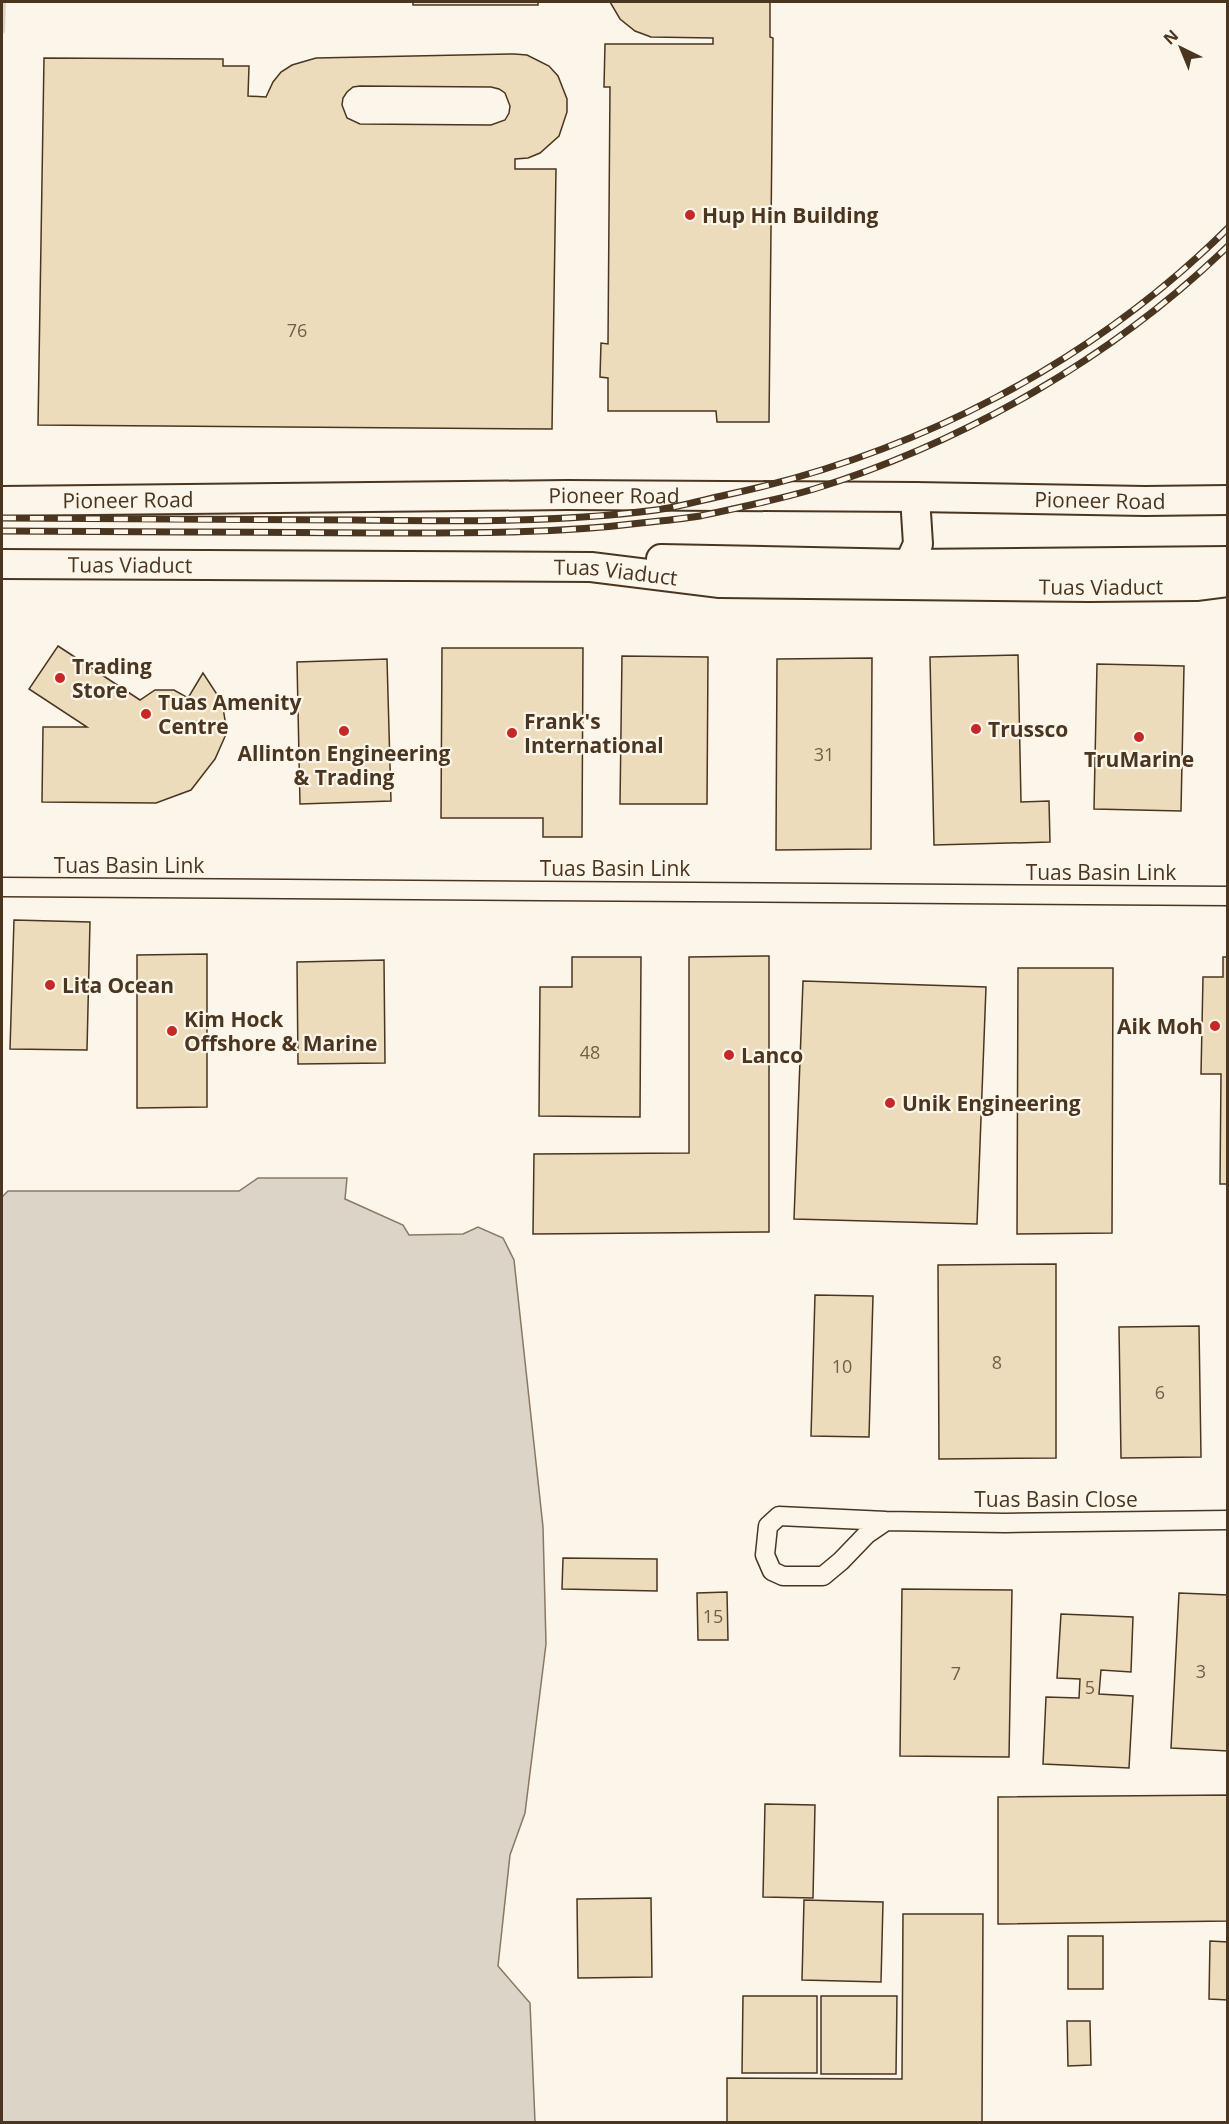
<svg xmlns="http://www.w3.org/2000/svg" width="1229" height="2124" viewBox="0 0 1229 2124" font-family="'Open Sans',sans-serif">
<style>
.water{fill:#dcd4c6;stroke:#887966;stroke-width:1.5}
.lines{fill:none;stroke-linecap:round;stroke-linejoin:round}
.stream{stroke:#dcd4c6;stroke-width:6}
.building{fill:#ecdcbc;stroke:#4a3520;stroke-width:1.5;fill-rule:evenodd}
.minor-casing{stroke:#4a3520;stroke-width:21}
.primary-casing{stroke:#4a3520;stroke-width:32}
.minor{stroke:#fbf6e9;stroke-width:18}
.primary{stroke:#fbf6e9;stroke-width:28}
.rail-casing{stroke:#4a3520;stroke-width:7}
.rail{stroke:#fbf6e9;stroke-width:4.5;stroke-dasharray:14;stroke-linecap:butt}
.poi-dot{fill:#c62828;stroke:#fbf6e9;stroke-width:2}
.labels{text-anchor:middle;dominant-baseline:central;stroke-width:4.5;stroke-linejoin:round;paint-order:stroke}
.number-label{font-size:18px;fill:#725f47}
.poi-label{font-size:21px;font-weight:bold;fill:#4a3520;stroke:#fbf6e9;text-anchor:start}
.street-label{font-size:21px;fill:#4a3520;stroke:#fbf6e9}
</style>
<rect width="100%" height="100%" fill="#fbf6e9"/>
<!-- water -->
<polygon class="water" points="258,1178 347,1178 345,1199 403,1225 409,1235 463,1234 478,1227 503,1238 514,1260 543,1527 546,1644 525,1813 510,1855 498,1966 530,2003 535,2122 2,2122 2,1197 8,1191 239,1191"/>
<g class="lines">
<!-- stream -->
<polyline class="stream" points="2,31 3,2"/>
</g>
<!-- building -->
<g class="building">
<rect x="413" y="2" width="125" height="3"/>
<polygon points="610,2 770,2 770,37 773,38 769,422 717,422 716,411 608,411 608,378 600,377 601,343 608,344 610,87 604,87 605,44 713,44 713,38 651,37 635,31 620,19"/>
<path d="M514,54L527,55L549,66L558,76L567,99V112L559,136L540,153L528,158L515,159V169H556L552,429L38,425L44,58L223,59V66H249L248,96L266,97L273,82L281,72L292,65L316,58ZM360,86L491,87L499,89L505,93L510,106L509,113L505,120L491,125L360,124L347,118L342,105L343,98L347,92L353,87Z"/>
<polygon points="58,646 140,700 155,690 174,690 188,698 203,673 222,702 227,732 215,759 191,790 156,803 42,802 43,727 87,727 29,689"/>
<polygon points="442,648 583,648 582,837 543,837 543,818 441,818"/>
<polygon points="1018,655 1021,802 1049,801 1050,842 934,845 930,657"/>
<polygon points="622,656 708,657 707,804 620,804"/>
<polygon points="872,658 871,849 776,850 777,659"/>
<polygon points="387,659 391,801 300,804 297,662"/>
<polygon points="1097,664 1184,666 1181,811 1094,809"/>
<polygon points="14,920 90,922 87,1050 10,1049"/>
<polygon points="207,954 207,1107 137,1108 137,955"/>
<polygon points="769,956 769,1232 533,1234 534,1154 689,1153 689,957"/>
<polygon points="572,957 641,957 640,1117 539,1116 540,987 572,987"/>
<polygon points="1223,957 1228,957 1228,1184 1220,1184 1221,1074 1201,1074 1203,977 1223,977"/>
<polygon points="384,960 385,1063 298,1064 297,962"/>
<polygon points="1018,968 1113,968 1112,1233 1017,1234"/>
<polygon points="803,981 986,987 977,1224 794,1219"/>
<polygon points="1056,1264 1056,1458 939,1459 938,1265"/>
<polygon points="815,1295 873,1296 869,1437 811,1436"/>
<polygon points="1199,1326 1201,1457 1121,1458 1119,1327"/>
<polygon points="563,1558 657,1559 657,1591 562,1589"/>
<polygon points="902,1589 1012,1590 1009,1757 900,1756"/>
<polygon points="727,1592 728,1640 698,1640 697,1593"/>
<polygon points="1179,1593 1228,1595 1228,1751 1171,1748"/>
<polygon points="1061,1614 1133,1617 1131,1672 1101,1670 1099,1694 1133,1696 1129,1768 1043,1764 1046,1697 1079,1698 1080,1679 1057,1678"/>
<polygon points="1228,1795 1228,1921 998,1924 998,1797"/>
<polygon points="765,1804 815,1805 813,1898 763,1897"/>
<polygon points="651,1898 652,1977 578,1978 577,1899"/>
<polygon points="804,1900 883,1902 881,1982 802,1980"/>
<polygon points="903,1914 983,1914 982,2122 727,2122 727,2078 902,2079"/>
<rect x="1068" y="1936" width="35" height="53"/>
<polygon points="1210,1941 1228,1942 1228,2000 1209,1999"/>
<polygon points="743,1996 817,1996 817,2073 742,2073"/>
<polygon points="821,1996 897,1996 896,2074 821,2074"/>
<polygon points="1067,2021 1090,2021 1091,2065 1068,2066"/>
</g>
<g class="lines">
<defs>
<g id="minor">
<polyline points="2,887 1228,896"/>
<polyline points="886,1521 867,1534 841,1561 823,1576 783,1576 772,1571 765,1555 768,1526 779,1516 886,1521 1005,1523 1228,1520"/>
</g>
<g id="primary">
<path id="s1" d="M2,501L567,495L915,497L1145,501L1228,500"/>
<polyline points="661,559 909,564 1228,561"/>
<path id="s2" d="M2,564L591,567L720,583L1089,587L1196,586L1228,582"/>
<polyline points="909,564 918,544 915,497"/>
</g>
</defs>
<!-- minor casing -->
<use href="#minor" class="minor-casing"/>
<!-- primary casing -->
<use href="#primary" class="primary-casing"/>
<!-- minor -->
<use href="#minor" class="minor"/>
<!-- primary -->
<use href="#primary" class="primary"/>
<defs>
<g id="rail">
<path d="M2,518C119,519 237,520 355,520C455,521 556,523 656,510C679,507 703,500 726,495C914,455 1091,364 1228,228"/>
<path d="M2,531C126,532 250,532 374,533C464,533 552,534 641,523C661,521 681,519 700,516C738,508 777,500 814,489C965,442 1115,356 1228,246"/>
</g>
</defs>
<!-- rail casing -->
<use href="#rail" class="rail-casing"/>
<!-- rail -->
<use href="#rail" class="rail"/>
</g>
<!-- markers -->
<g class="poi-dot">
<circle cx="690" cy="215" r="6"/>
<circle cx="60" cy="678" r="6"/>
<circle cx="146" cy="714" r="6"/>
<circle cx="976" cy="729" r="6"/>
<circle cx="344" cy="731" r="6"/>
<circle cx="512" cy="733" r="6"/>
<circle cx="1139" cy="737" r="6"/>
<circle cx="50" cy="985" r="6"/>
<circle cx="1215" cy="1026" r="6"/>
<circle cx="172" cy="1031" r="6"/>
<circle cx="729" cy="1055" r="6"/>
<circle cx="890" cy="1103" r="6"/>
</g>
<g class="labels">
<!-- number labels -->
<g class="number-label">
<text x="297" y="330">76</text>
<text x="824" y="754">31</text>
<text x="590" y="1052">48</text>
<text x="997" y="1362">8</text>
<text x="842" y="1366">10</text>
<text x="1160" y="1392">6</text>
<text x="713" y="1616">15</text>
<text x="1201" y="1671">3</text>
<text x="956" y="1673">7</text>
<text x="1090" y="1687">5</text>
</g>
<!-- poi labels -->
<g class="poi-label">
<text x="702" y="215">Hup Hin Building</text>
<text x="72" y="666">Trading<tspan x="72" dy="24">Store</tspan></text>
<text x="158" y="702">Tuas Amenity<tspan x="158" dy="24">Centre</tspan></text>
<text x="524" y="721">Frank's<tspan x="524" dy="24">International</tspan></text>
<text x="988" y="729">Trussco</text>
<text x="344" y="753" text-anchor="middle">Allinton Engineering<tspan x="344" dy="24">&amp; Trading</tspan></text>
<text x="1139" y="759" text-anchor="middle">TruMarine</text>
<text x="62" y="985">Lita Ocean</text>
<text x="184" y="1019">Kim Hock<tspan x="184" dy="24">Offshore &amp; Marine</tspan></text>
<text x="1203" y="1026" text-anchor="end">Aik Moh</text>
<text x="741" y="1055">Lanco</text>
<text x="902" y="1103">Unik Engineering</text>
</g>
<!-- street labels -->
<g class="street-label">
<text stroke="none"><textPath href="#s1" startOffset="612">Pioneer Road</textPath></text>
<text stroke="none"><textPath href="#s1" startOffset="126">Pioneer Road</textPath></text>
<text stroke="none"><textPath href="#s1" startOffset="1098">Pioneer Road</textPath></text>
<text stroke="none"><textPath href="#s2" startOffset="128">Tuas Viaduct</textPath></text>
<text stroke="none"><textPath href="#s2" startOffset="614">Tuas Viaduct</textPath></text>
<text stroke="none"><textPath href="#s2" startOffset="1100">Tuas Viaduct</textPath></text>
<text x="129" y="865">Tuas Basin Link</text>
<text x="615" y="868">Tuas Basin Link</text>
<text x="1101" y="872">Tuas Basin Link</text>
<text x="1056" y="1499">Tuas Basin Close</text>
</g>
</g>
<!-- border -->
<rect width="1229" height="2124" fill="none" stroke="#4a3520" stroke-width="6"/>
<!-- north arrow -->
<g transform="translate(1181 48) rotate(317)" stroke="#fbf6e9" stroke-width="4.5" paint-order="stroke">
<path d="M0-4.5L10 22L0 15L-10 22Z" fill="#4a3520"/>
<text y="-9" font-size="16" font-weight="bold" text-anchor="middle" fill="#4a3520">N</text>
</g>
</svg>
